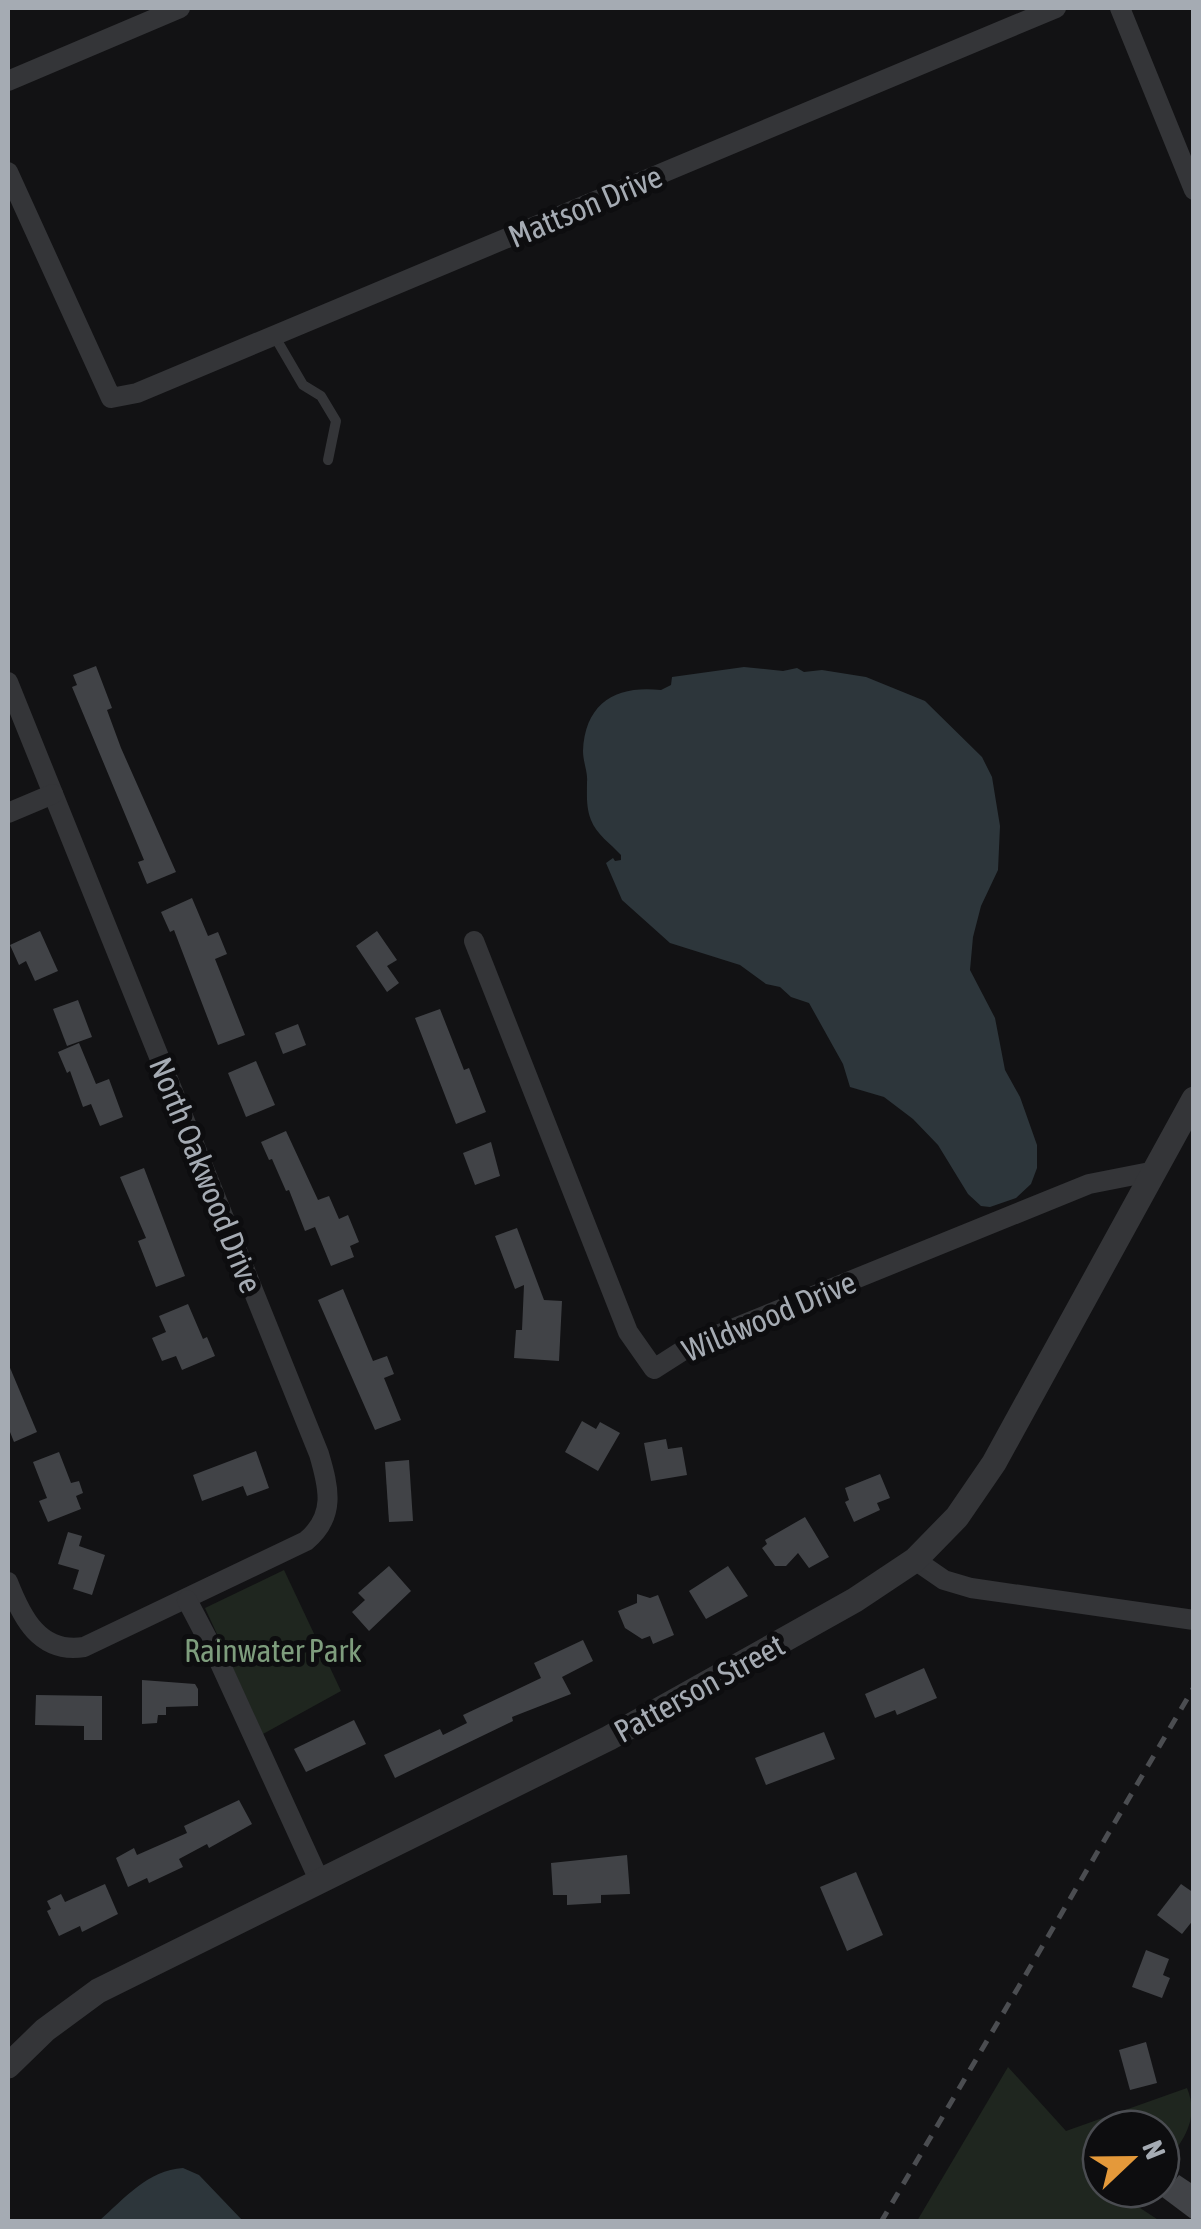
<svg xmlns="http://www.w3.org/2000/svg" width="1201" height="2229" viewBox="0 0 1201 2229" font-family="'Asap Condensed',sans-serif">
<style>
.green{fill:#1f261f}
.water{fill:#2d363b}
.building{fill:#414347}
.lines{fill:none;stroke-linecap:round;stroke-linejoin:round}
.service{stroke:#343538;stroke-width:10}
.minor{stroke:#343538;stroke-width:20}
.tertiary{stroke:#343538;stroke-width:25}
.rail{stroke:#4b4d51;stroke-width:5;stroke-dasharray:12 10;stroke-linecap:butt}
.labels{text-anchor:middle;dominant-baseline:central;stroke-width:10;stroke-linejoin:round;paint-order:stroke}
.street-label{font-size:32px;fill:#a5abb3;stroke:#0d0d0f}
.park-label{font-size:32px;fill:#7e9d7d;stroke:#0d0d0f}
</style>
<rect width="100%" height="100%" fill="#121214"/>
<!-- green -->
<g class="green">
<polygon points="284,1570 341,1691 263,1734 205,1608"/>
<path d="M1008,2067L1066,2131L1187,2088C1201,2122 1180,2143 1161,2171V2129H1101V2189H1148L1137,2206L1160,2221H917Z"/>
</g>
<!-- water -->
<g class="water">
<path d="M744,667L783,671L797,668L804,672L822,670L866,677L925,701L982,757L992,777L1000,826L998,870L981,906L973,937L970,970L995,1018L1005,1070L1020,1097L1037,1145V1168L1031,1184L1016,1198L990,1207L981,1206L968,1194L938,1145L913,1119L884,1097L850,1087L843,1064L809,1003L791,997L780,987L766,984L740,965L670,943L622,900L606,863L613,858L615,861L621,860V855C611,844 596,834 591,820C586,807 587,795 587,782C588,772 583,762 583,751C585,702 617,685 661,690L671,685L672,677Z"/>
<path d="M183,2168L199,2175L243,2221H99C124,2199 148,2170 183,2168Z"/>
</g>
<!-- building -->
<g class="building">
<polygon points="96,666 112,708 107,710 121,748 176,872 147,884 138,862 144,860 72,687 77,685 73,675"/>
<polygon points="192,898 208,936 218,932 227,954 215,959 245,1035 218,1045 174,930 170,932 161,912"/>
<polygon points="40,931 58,971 35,981 26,961 19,965 10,945"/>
<polygon points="377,931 397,960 387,966 399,983 387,992 356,946"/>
<polygon points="78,1000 92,1037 67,1046 53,1009"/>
<polygon points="440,1009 464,1070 469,1068 486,1112 456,1124 415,1018"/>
<polygon points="298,1024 306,1045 283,1054 275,1033"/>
<polygon points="79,1043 96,1084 109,1079 123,1117 100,1126 91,1104 83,1107 70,1071 67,1073 58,1052"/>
<polygon points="256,1061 275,1105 246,1117 228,1073"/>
<polygon points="286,1131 318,1200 329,1196 339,1219 348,1215 359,1242 350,1246 354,1257 331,1266 315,1227 305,1231 289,1190 286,1191 272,1159 269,1160 261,1142"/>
<polygon points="491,1142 500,1176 475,1185 463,1153"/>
<polygon points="144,1168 185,1276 156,1287 138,1241 146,1238 120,1177"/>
<polygon points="517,1228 544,1300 562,1301 559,1361 514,1358 516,1330 522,1330 524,1285 515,1289 495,1236"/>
<polygon points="343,1289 373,1361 387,1356 394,1374 384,1378 401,1420 375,1430 318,1300"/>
<polygon points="188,1304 203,1339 207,1337 215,1356 182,1370 176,1356 162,1361 152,1338 166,1332 159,1316"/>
<polygon points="8,1363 37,1432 14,1442 8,1427"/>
<polygon points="582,1421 596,1429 600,1422 620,1433 598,1471 565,1452"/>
<polygon points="666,1439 668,1449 682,1447 687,1475 651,1481 644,1443"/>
<polygon points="256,1451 269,1488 247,1496 243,1486 202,1501 193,1475"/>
<polygon points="59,1452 71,1483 79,1481 83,1493 76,1496 81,1509 48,1522 39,1501 47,1498 33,1462"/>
<polygon points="409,1460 413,1521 389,1522 385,1462"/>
<polygon points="880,1474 890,1498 877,1503 880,1510 854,1522 845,1502 849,1500 845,1488"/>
<polygon points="805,1517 829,1557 809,1568 798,1553 786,1566 775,1566 762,1548 767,1544 765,1540"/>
<polygon points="68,1532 82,1536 79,1546 105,1555 92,1595 73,1589 79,1570 58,1564"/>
<polygon points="389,1566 411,1591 369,1631 352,1612 365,1600 358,1593"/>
<polygon points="728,1566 748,1596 706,1619 689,1591"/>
<polygon points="637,1594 650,1598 658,1595 674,1635 653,1644 650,1636 642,1639 625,1628 618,1611 637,1603"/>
<polygon points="583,1640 593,1661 562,1677 571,1694 512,1717 513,1721 395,1778 384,1755 440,1729 443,1735 467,1723 463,1715 541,1678 534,1663"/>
<polygon points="924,1668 937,1698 897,1715 895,1710 875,1718 865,1694"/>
<polygon points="142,1680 195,1684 198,1689 198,1706 166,1707 166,1715 158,1715 157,1723 142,1724"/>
<polygon points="36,1695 102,1696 102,1740 84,1740 84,1726 35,1725"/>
<polygon points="354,1720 366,1744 306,1772 294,1749"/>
<polygon points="824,1732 835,1759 766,1785 755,1758"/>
<polygon points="239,1800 252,1824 209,1848 207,1844 179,1859 183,1867 149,1883 147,1878 128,1887 116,1858 134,1848 137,1855 187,1833 184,1826"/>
<polygon points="627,1855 630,1894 601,1895 601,1903 567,1905 567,1895 553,1895 551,1863"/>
<polygon points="856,1872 883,1935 847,1951 820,1887"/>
<polygon points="105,1884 118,1914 82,1932 80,1926 59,1936 47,1911 51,1909 47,1901 61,1894 65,1902"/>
<polygon points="1181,1884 1194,1893 1194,1919 1182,1934 1157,1915"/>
<polygon points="1146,1950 1169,1959 1163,1975 1170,1978 1162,1998 1132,1987"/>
<polygon points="1146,2042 1157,2083 1130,2090 1119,2050"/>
<polygon points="1179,2175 1194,2185 1194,2221 1162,2197"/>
</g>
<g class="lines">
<!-- service -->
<polyline class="service" points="275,337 303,385 321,396 336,421 328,460"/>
<!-- minor -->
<g class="minor">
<polyline points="1120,8 1194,190"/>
<polyline points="8,81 180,8"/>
<polyline points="8,172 111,398 137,393 1056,8"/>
<path d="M8,682L319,1454C329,1488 336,1516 306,1541L84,1647C40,1654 22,1618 8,1582"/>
<polyline points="8,813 53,794"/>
<polyline points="474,941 628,1332 654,1369 690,1346 1089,1184 1155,1171"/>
<polyline points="915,1560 944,1580 971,1588 1194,1620"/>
<polyline points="187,1600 219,1661 320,1882"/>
</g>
<!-- tertiary -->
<polyline class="tertiary" points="8,2066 45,2030 98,1991 609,1738 855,1600 915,1560 957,1517 994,1463 1194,1099"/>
<!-- rail -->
<polyline class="rail" points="881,2222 1194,1687"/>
</g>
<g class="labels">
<!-- street labels -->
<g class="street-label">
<text transform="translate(585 206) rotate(-23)">Mattson Drive</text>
<text transform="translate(206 1175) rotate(68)">North Oakwood Drive</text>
<text transform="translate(769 1316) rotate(-23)">Wildwood Drive</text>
<text transform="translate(699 1688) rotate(-29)">Patterson Street</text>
</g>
<!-- park labels -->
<g class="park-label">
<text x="273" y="1650">Rainwater Park</text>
</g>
</g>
<!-- border -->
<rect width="1201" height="2229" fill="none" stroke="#a5abb3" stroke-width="20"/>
<!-- north arrow -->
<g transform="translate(1131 2159) rotate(68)"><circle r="48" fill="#0d0d0f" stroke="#4a4c51" stroke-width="2.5"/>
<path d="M0-8L18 38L0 25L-18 38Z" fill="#e4993a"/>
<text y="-15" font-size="28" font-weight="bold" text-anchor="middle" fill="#a5abb3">N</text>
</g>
</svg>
